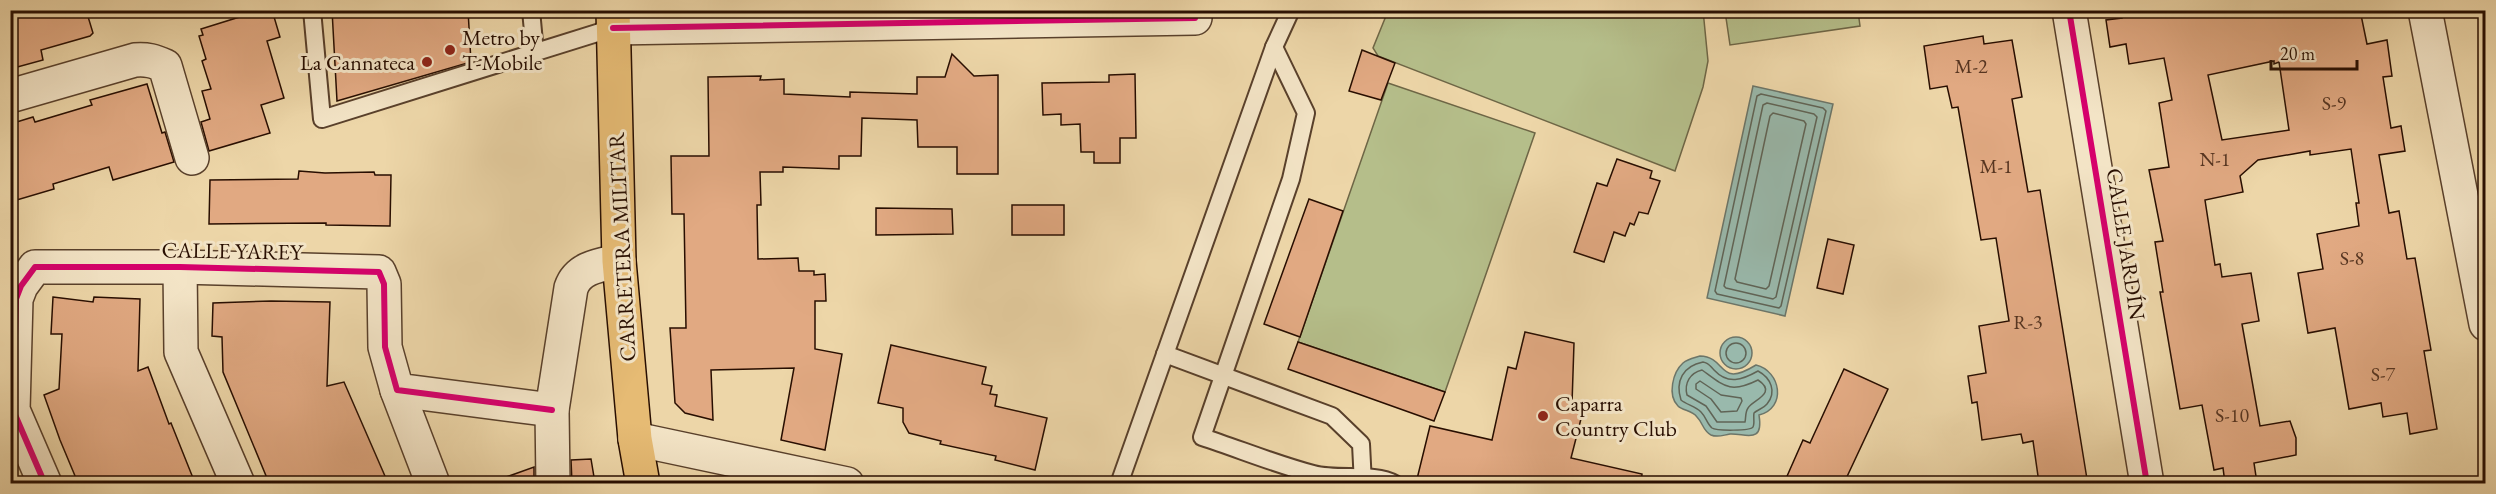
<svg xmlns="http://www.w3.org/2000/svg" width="2496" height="494" viewBox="0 0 2496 494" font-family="'EB Garamond',serif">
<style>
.green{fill:#b5be8a;stroke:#6e6646;stroke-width:1.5}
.water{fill:#99b9ac;stroke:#6c7568;stroke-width:1.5}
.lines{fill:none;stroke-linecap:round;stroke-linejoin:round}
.shore{stroke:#606456;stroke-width:1.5}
.building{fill:#e1a982;stroke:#280e01;stroke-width:1.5;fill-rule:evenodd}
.service-casing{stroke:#59402b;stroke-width:20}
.minor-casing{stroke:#59402b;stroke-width:36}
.primary-casing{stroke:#280e01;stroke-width:36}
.service{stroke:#f3e4c6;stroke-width:16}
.minor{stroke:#f3e4c6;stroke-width:33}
.primary{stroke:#e6bb74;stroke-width:33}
.cycleway-casing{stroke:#f3e4c6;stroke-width:10}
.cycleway{stroke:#d6006c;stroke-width:6}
.poi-dot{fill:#8f2418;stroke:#f3e4c6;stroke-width:2}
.labels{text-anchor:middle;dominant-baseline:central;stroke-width:6;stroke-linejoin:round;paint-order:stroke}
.number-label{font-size:20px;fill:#563521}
.poi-label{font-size:22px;fill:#280e01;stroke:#f3e4c6;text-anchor:start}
.street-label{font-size:22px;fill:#280e01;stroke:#f3e4c6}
</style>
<rect width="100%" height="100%" fill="#edd6a8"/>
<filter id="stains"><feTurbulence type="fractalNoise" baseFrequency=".00333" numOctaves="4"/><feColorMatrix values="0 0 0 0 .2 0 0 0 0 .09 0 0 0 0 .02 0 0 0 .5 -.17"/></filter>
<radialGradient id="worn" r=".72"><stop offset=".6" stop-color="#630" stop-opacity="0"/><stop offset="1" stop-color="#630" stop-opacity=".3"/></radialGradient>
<!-- green -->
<g class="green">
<polygon points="1703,10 1708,61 1703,87 1675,171 1378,56 1373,48 1388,11"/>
<polygon points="1725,11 1858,11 1860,26 1730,45"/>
<polygon points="1388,83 1535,133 1445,392 1298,342"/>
</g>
<!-- water -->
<g class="water">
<polygon points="1753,86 1833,104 1785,316 1707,298"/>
<circle cx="1736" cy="353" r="16"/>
<path d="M1700,356C1728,357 1717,389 1756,365C1781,371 1787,408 1759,415C1764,445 1745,433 1730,434C1723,435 1718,438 1711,435C1703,431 1703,423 1697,417C1692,410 1683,411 1678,406C1667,395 1673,372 1683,363C1688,359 1694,358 1700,356Z"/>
</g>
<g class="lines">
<!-- shore -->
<g class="shore">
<polygon points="1761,94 1823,108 1826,111 1781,306 1779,308 1717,294 1715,291 1757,96"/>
<polygon points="1767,103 1814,114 1817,117 1776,297 1773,299 1726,288 1724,286 1763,105"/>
<polygon points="1773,113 1804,121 1806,124 1769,286 1766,289 1737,282 1735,279 1770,116"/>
<circle cx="1736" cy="353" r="10"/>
<path d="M1703,362C1709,363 1710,366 1714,370C1728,385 1742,380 1758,371C1771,378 1777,392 1767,404C1763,409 1758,409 1754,413C1753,417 1755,423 1753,427C1751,431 1716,431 1712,428C1707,424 1706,417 1701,412C1695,406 1687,405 1681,400C1675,381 1683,366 1703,362Z"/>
<path d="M1702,370C1724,386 1730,394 1758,380C1778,393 1753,400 1748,408C1745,412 1746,418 1745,422H1717L1706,406L1687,395C1684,383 1690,373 1702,370Z"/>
<polygon points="1700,381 1721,395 1741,398 1742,401 1737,411 1721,412 1711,399 1696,389 1696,384"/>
</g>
</g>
<!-- building -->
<g class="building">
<polygon points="10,10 86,10 93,33 90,36 41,50 43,60 10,69"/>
<polygon points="262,10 272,10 280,37 267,41 284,98 261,105 270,133 209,151 201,122 210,119 202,91 211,89 202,61 206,59 199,36 203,35 201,29"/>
<polygon points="332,10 468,10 471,62 337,101"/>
<path d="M2134,10H2360L2367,44L2387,40L2392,76L2383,77L2391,128L2401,126L2405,151L2379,155L2389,213L2399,211L2407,259L2415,258L2431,350L2424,351L2437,429L2410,434L2407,413L2383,417L2381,403L2349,409L2335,328L2308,333L2298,273L2323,269L2317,234L2359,226L2356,203H2359L2351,149L2310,155V151L2258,160L2240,176L2243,192L2205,200L2215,265L2220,264L2222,277L2251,273L2259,321L2242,324L2260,426L2290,421L2296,438V455L2254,463L2257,483H2225L2223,468L2214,470L2202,405L2180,409L2160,292H2163L2155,242L2163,241L2149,170L2169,167L2159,103L2172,100L2164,58L2129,64L2126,44L2110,47L2106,20L2122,18L2121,13ZM2274,61V64L2279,62L2289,130L2222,140L2208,75Z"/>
<polygon points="1983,36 1984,44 2012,40 2022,97 2012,99 2028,192 2040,190 2087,479 2039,483 2033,441 2023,443 2021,434 1982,440 1977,402 1972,403 1968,376 1986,373 1979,326 2009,321 1996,238 1981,240 1958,107 1952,108 1947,86 1930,89 1924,46"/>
<polygon points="1362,50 1395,63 1381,100 1349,91"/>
<polygon points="952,54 974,76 998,75 998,174 957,174 957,147 918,147 917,120 862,118 861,156 839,156 839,169 783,167 783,172 760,172 761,205 757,205 758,259 798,258 799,271 814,271 814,275 825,274 826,301 815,301 815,349 842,354 825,450 781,440 794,368 711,370 713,420 685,413 675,403 670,328 686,328 684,214 672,214 671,156 709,156 708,77 761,76 760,80 784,79 784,94 850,97 850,92 917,94 917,77 945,77"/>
<polygon points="1135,74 1136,138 1120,138 1120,163 1094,163 1094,152 1081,152 1080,124 1061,125 1061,114 1043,115 1042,83 1109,82 1109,75"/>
<polygon points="147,84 162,133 165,132 174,162 113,180 109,167 53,184 54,189 10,202 10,124 33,117 35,122 92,105 90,100"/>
<polygon points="1617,159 1652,171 1650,178 1660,181 1648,214 1639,212 1634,225 1630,223 1625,236 1614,232 1604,262 1574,252 1597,183 1607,186"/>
<polygon points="299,171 325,173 374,172 375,175 391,175 390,226 326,225 326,223 209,224 210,180 298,179"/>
<polygon points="1309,199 1343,211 1300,337 1264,324"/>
<rect x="1012" y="205" width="52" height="30"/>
<polygon points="876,208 952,209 953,234 876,235"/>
<polygon points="1828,239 1854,245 1843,294 1817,288"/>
<polygon points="53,297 93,302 94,297 140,299 138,371 148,367 169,424 171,423 195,483 78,483 60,440 44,395 59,389 62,334 51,334"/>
<polygon points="271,301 330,302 327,386 344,382 388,483 269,483 223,372 222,337 212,336 213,303"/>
<polygon points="1525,332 1574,343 1572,404 1584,407 1571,458 1642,474 1641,483 1416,483 1430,426 1492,440 1508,367 1516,369"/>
<polygon points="1298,342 1445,392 1434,421 1288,369"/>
<polygon points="891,345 986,367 982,384 992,386 990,394 997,395 995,406 1047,418 1035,470 995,460 996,456 940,444 941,441 909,433 903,422 903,408 878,403"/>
<polygon points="1844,369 1888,389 1844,483 1784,483 1803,440 1810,443"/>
<polygon points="591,459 595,483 572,483 571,460"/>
<polygon points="534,467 534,483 498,483 498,480"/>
</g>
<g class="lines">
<defs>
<g id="service">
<polyline points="312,10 322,119 613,28"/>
<polyline points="531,10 535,53"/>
<path d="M1274,47L1306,113L1291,179L1202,437C1239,449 1275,464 1313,474C1338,481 1373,472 1395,484"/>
<polyline points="1165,354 1332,416 1361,444 1363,484"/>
<polyline points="1119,484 1274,47 1291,10"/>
</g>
<g id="minor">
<polyline points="2069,10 2147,484"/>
<polyline points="2425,10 2486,324"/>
<polyline points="613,28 1195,18"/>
<path d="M10,96L135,60C147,59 154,61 165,66L192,158"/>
<polyline points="180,267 181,352 238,484"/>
<polyline points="397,390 433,484"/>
<polyline points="635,439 847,484"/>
<polyline points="45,484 13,410 16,299 21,286 35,267 180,267 379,272 384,284 385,347 397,390 552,410"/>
<path d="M553,484L552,410L571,288C578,267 601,265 619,261"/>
</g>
<polyline id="primary" points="613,10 619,261 635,439 643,484"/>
</defs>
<!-- service casing -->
<use href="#service" class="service-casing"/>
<!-- minor casing -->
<use href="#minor" class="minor-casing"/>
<!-- primary casing -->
<use href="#primary" class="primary-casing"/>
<!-- service -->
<use href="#service" class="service"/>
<!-- minor -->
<use href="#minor" class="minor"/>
<!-- primary -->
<use href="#primary" class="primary"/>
<defs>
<g id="cycleway">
<polyline points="2069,10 2147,484"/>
<polyline points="613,28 1195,18"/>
<polyline points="45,484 13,410 16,299 21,286 35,267 180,267 379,272 384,284 385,347 397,390 552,410"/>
</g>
</defs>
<!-- cycleway casing -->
<use href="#cycleway" class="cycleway-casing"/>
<!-- cycleway -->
<use href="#cycleway" class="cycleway"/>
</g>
<!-- markers -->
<g class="poi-dot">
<circle cx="450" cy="50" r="6"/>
<circle cx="427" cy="62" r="6"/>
<circle cx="1543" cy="416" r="6"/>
</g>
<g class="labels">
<!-- number labels -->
<g class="number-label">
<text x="1971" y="66">M-2</text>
<text x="2334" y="103">S-9</text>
<text x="2215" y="159">N-1</text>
<text x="1996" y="166">M-1</text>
<text x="2352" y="258">S-8</text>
<text x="2028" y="322">R-3</text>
<text x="2383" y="374">S-7</text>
<text x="2232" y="415">S-10</text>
</g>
<!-- poi labels -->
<g class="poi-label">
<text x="462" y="37">Metro by<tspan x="462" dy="25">T-Mobile</tspan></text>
<text x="415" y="62" text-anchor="end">La Cannateca</text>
<text x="1555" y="403">Caparra<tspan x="1555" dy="25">Country Club</tspan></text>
</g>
<!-- street labels -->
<g class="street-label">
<text transform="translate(2126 244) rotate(81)">CALLE JARDÍN</text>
<text transform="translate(622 247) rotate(-93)">CARRETERA MILITAR</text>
<text transform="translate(232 251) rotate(1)">CALLE YAREY</text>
</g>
</g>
<!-- margin -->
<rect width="2496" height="494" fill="none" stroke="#edd6a8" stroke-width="36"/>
<rect x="12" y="12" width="2472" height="470" fill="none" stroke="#280e01" stroke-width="3"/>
<rect x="18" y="18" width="2460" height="458" fill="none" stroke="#280e01" stroke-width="1.5"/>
<!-- scale -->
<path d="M2271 60v9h86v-9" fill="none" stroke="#280e01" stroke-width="3"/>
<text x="2280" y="60" font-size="18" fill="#280e01" stroke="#f3e4c6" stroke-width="4.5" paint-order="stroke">20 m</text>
<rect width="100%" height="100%" filter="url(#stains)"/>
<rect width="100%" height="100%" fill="url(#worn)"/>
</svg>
